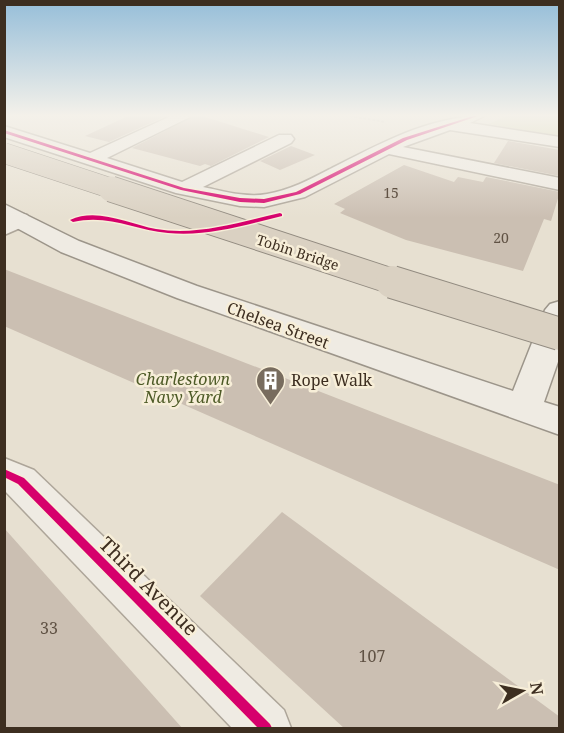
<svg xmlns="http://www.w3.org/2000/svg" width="564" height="733" viewBox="0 0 564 733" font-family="'Noto Serif',serif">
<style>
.green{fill:#d6d7b3}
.building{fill:#cbbfb2}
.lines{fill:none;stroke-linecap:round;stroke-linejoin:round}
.minor-casing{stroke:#ada599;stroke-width:3}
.secondary-casing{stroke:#9c958a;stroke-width:3}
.path{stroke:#c8c2b9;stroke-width:2;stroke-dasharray:3 1.5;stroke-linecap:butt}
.minor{fill:#efebe3;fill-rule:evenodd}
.secondary{fill:#efebe3;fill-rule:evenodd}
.motorway-bridge-far2-casing{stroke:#928b80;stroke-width:21;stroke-linecap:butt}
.motorway-bridge-far1-casing{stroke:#928b80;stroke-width:27;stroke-linecap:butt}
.motorway-bridge-casing{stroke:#928b80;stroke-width:34;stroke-linecap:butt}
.motorway-bridge-far2{stroke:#dad1c2;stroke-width:20}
.motorway-bridge-far1{stroke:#dad1c2;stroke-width:25}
.motorway-bridge{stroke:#dad1c2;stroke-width:32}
.cycleway-casing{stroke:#f7eed8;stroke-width:3}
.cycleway{fill:#d6006c;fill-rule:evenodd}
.labels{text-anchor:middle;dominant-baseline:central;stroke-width:5;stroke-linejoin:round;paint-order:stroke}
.number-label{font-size:14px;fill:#605244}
.far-street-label{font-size:14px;fill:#3d2e20;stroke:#f7eed8}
.street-label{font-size:16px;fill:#3d2e20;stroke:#f7eed8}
.park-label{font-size:16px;font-style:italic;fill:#4d5a26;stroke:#f7eed8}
.poi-label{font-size:16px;fill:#3d2e20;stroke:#f7eed8;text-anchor:start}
.near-number-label{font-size:16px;fill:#605244}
.near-street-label{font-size:20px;fill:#3d2e20;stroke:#f7eed8}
</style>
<rect width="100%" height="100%" fill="#e7e0d1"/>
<!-- green -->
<polygon class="green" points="506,116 559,116 559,137 489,124"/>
<!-- building -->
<g class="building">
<polygon points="128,116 166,116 109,142 85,136"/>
<polygon points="194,116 202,116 269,137 211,166 205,164 200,166 132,148"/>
<polygon points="508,141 560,150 560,176 494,163"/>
<polygon points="291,146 315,155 280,170 260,161"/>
<polygon points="404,165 454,182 458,177 483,182 486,177 560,192 551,221 544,219 523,271 406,240 340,213 345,209 334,204"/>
<polygon points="4,269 560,485 560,570 4,326"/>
<polygon points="282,512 560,717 560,729 345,729 200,596"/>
<polygon points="4,528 183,729 4,729"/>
</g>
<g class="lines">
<defs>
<g id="minor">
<path d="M171,116H192L107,158L182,182L279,135H291L294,139L291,143L203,187C223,191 246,198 267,194C290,190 309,180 330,169C378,145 428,116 484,116L470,123L560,137V147L450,130L403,147L560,178V190L389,154L305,197L264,207L240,206L176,193L4,137V126L90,153Z"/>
<polygon points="19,213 27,215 30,220 27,225 4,235 4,219"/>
<polygon points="4,458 34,470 284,710 291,728 232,728 4,490"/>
</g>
<polygon id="secondary" points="4,204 79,241 197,286 513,391 545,310 550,304 560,301 560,356 544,402 560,407 560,435 177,298 61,252 4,221"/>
</defs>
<!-- minor casing -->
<use href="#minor" class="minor-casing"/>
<!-- secondary casing -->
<use href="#secondary" class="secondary-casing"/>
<!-- path -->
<polyline class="path" points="350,116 385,122"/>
<!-- minor -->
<use href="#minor" class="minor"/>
<!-- secondary -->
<use href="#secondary" class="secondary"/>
<defs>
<polyline id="motorway-bridge-far2" points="4,153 116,190"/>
<polyline id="motorway-bridge-far1" points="111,189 397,283"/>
<polyline id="motorway-bridge" points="392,282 560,334"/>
</defs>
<!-- motorway-bridge-far2 casing -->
<use href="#motorway-bridge-far2" class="motorway-bridge-far2-casing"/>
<!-- motorway-bridge-far1 casing -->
<use href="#motorway-bridge-far1" class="motorway-bridge-far1-casing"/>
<!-- motorway-bridge casing -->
<use href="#motorway-bridge" class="motorway-bridge-casing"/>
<!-- motorway-bridge-far2 -->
<use href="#motorway-bridge-far2" class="motorway-bridge-far2"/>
<!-- motorway-bridge-far1 -->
<use href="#motorway-bridge-far1" class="motorway-bridge-far1"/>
<!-- motorway-bridge -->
<use href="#motorway-bridge" class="motorway-bridge"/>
<defs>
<g id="cycleway">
<polygon points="473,116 478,116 407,140 300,194 264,203 240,202 181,190 4,133 4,130 184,188 240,198 264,199 296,192 403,138"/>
<path d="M280,213L282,214V216C245,225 206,237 168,233C134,230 109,214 73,222L70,220C97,207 129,224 156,229C198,236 240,222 280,213Z"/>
<polygon points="4,469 24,478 270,724 272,728 258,728 18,484 4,477"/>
</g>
</defs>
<!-- cycleway casing -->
<use href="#cycleway" class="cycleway-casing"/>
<!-- cycleway -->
<use href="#cycleway" class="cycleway"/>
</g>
<!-- sky -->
<linearGradient id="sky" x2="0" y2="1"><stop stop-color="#96bed9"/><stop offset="0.53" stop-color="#f4f1ea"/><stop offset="1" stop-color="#f4f1ea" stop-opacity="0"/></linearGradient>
<rect width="564" height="218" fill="url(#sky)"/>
<!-- icons -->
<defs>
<symbol id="building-pin" viewBox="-11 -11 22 30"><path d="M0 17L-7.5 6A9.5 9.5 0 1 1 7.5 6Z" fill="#786c5e" stroke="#f7eed8"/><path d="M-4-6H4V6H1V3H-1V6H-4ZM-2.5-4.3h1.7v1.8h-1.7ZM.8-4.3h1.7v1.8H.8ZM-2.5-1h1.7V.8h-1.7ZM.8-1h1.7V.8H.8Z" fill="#fff"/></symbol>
</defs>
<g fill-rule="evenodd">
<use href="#building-pin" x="254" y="364" width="33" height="45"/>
</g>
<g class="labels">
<!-- number labels -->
<g class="number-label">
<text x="391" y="192">15</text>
<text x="501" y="237">20</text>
</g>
<!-- far-street labels -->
<g class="far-street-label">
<text transform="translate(298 252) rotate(18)">Tobin Bridge</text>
</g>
<!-- street labels -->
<g class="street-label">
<text transform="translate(278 325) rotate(20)">Chelsea Street</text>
</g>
<!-- park labels -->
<g class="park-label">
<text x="183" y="379">Charlestown<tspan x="183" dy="18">Navy Yard</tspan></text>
</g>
<!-- poi labels -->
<g class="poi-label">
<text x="291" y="380">Rope Walk</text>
</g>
<!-- near-number labels -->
<g class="near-number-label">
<text x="49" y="628">33</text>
<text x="372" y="656">107</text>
</g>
<!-- near-street labels -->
<g class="near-street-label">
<text transform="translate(149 586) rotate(45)">Third Avenue</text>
</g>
</g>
<!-- border -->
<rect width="564" height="733" fill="none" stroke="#3d2e20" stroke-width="12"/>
<!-- north arrow -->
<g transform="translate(522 691) rotate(81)" stroke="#f7eed8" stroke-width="4.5" paint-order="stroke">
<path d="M0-4.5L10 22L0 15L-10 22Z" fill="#3d2e20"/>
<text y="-9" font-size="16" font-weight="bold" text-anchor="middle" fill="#3d2e20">N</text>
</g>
</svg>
